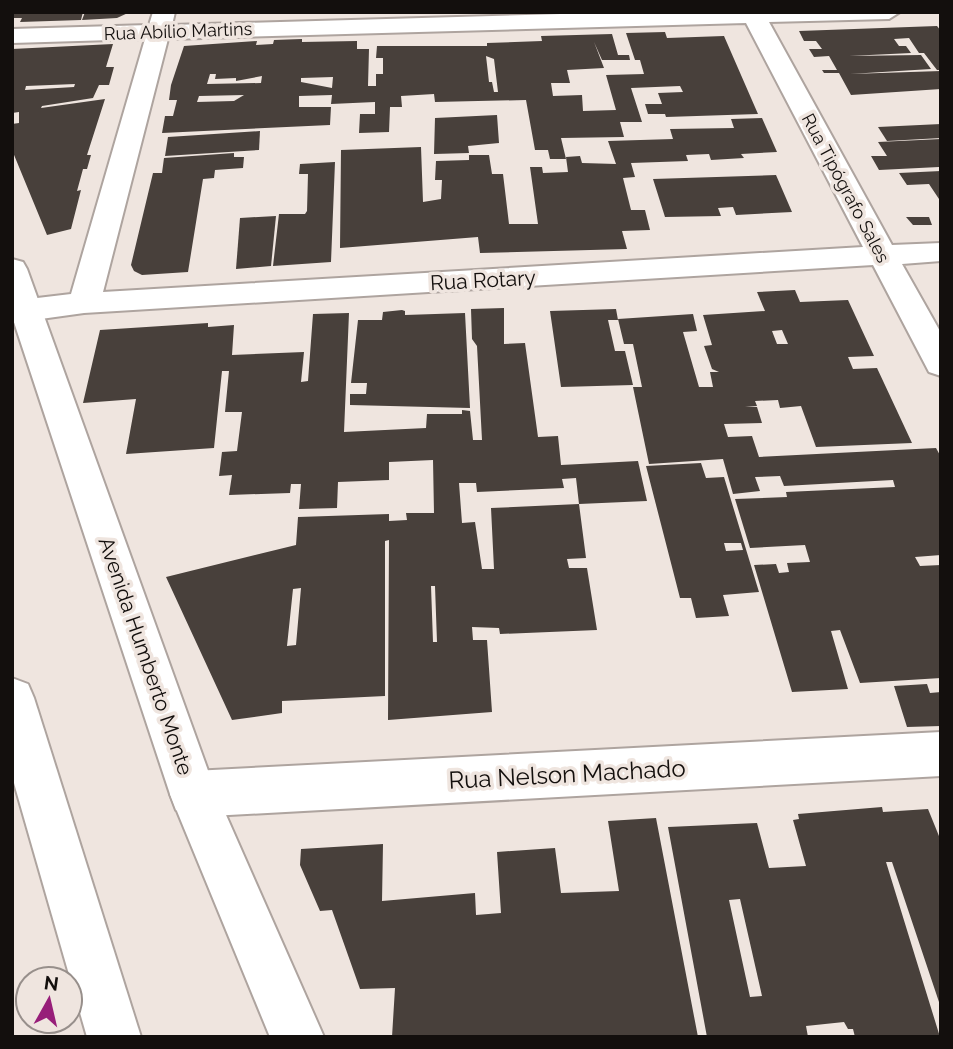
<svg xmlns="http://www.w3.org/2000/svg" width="953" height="1049" viewBox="0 0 953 1049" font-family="Raleway,sans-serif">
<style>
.building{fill:#48403b;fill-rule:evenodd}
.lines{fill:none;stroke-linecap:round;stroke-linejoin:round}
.minor-casing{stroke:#aea49f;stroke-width:4}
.primary-casing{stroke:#aea49f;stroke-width:4}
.minor{fill:#fff;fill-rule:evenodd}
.primary{fill:#fff;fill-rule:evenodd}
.labels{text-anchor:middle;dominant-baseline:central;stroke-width:7;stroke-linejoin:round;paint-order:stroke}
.far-street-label{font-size:18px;fill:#130f0d;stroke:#efe5df}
.street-label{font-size:21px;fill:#130f0d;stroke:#efe5df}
.near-street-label{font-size:24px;fill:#130f0d;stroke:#efe5df}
</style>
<rect width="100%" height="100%" fill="#efe5df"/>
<!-- building -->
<g class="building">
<polygon points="12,12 83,12 81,20 20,22 22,18 12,18"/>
<polygon points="85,12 130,12 117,18 82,20"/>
<polygon points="937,26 941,31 941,70 937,70 924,53 919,53 909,38 894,39 899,46 906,46 911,53 849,56 921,55 931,69 850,74 941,71 941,89 851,95 839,73 824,73 822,70 837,70 829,56 814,57 809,49 822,49 816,41 804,41 799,31"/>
<path d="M665,32L667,38L724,36L758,114L666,117L665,114H648L645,104H662L658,93L683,92L680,86L631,88L642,122H620L624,137L561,138L566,159H550L548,150H535L526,100L435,102L434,94L401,96L402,107H390L389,132L359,133L360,114H375V102L331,104L332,95L299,96V107H331L330,125L162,133L165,116H173L177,100H169L171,85L184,46L257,41L256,45L273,44L274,40L302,39V42L357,41V49H369L368,86H376V74H383V58H376L377,46H487V43L542,41L541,36L612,34L618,55H629L630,60H602L594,42L604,68L567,70L570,83H551L553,96L582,95L583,111L616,110L606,75L644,74L640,60H635L626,33ZM486,56L494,59L498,92H494L492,82H489ZM210,74H216L215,79L236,78V81L262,76L261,83L207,84ZM333,77L332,88L301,82V78ZM244,95L234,101L197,102L199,96Z"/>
<path d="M113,44L106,67H114L109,85H99L93,98L42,106L41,108L105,99L87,155H91L87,169H83L77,191L81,190L71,229L47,235L12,150V124L19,123V112L12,113V49ZM75,84L74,87L25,90L26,86Z"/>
<polygon points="497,115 499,143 468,146 469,153 434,154 435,118"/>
<polygon points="762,118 777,152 741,154 744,158 711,160 709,154 686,155 688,161 631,163 635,177 623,178 631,210 645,210 650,230 622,231 627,249 480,253 478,237 340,248 341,150 421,147 423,202 441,199 442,180 435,180 436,161 469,160 469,155 489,155 492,174 503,174 509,224 538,224 530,167 542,167 543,173 568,172 566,157 580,156 582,163 616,164 608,141 673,139 670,129 734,128 731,119"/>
<polygon points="941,124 941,138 887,141 878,127"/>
<polygon points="260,131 259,150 165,156 168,137"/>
<polygon points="941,139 941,170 939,167 879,170 871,156 887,156 878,142"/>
<polygon points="234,153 234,157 244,157 243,168 215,170 214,178 203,179 188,272 142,275 134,271 131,265 153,173 162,173 164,158"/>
<polygon points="335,162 331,262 273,266 279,214 305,214 307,211 308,174 299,174 300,164"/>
<polygon points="941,171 941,202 929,184 907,185 899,173"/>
<polygon points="776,175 792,212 736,215 733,207 718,208 721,216 665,217 653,179"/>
<polygon points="276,216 271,266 236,269 240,218"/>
<polygon points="906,217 929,217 932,225 913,225"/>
<path d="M795,290L800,302L848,300L874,356L848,357L853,369L877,368L912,443L816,447L801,406L780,408L778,400L755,401L757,406H745L757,407L762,423L724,424L728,437L752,436L759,457L936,448L941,457V555L915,557L920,566L941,565V678L860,683L840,630L831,631L848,689L792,692L754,565L776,564L779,573L789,572L787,563L810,562L805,545L750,548L735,499L787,497L786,492L895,487L893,480L784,486L780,476L755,477L760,491L733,494L723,459L649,464L633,387H642L633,344H624L618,319L693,314L697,331L683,332L699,387H713L710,372H719L712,369L704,346L712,345L703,315L765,311L757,292ZM782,330L788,344H777L772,331Z"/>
<path d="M504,308V344L525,343L538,437L558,436L561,465L638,461L647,501L579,504L576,478L562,479L564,488L477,492L476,483H459L462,523L475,522L482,569H494L491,508L579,504L586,558L567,559L569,568H587L597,630L500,634L499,628L472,627L473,640H487L492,712L388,720L389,540L385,541V696L282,701V713L232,720L166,577L296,545L298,517L389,514V521L407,520L406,513H434L433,460L389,462V480L338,482L337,508L299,509L301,484H291L290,493L229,495L232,475L219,476L222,452L237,451L242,412H225L229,371H222L214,448L126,454L136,399L83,403L100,330L208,323V327L234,325L232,355L304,352L301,382L308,381L313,314L349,313L344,432L426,428L427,414H462V410L470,411L473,440H482L477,346L472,339L471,309ZM431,586H435L437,642H433ZM301,588L296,645L287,646L293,589Z"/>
<polygon points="616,309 618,320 608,320 615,351 625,351 633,385 561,387 550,311"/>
<polygon points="402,310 405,311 405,315 465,313 470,408 350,405 350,394 366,394 367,383 351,383 358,320 382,320 383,312"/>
<path d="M701,463L706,478L724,477L759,592L723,595L729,616L696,618L691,598H680L646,466ZM724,543H741L743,550L726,551Z"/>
<polygon points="927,684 930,693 941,692 941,726 907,727 894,686"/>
<path d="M882,807L883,812L928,809L941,841V1008L892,862H886L940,1037H855L853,1029H848L844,1022L806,1026L808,1037H707L668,827L757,823L769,868L806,866L793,820L799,819L798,814ZM740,899L762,996L750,997L729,900Z"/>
<polygon points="656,818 698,1037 392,1037 395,988 360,989 332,910 320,911 300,865 301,849 383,844 382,901 475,893 476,915 501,913 497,852 555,848 561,893 619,891 608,821"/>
</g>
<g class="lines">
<defs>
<g id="minor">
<path d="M153,12H175L172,25L630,12H900L889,19L769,22L892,245L941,243V261L902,264L941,333V376L929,372L873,265L84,313L12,323V301L71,294L145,39L12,43V29L149,25ZM746,23L863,247L103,292L168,39Z"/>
<polygon points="941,732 941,776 193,817 176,810 170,794 176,778 193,771"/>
</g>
<g id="primary">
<polygon points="12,259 23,262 27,269 215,790 324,1037 270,1037 170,794 12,316"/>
<polygon points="12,678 28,684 34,698 141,1037 87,1037 12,776"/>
</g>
</defs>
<!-- minor casing -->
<use href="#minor" class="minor-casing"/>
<!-- primary casing -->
<use href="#primary" class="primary-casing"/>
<!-- minor -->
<use href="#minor" class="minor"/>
<!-- primary -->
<use href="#primary" class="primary"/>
</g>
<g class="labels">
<!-- far-street labels -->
<g class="far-street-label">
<text transform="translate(178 31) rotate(-2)">Rua Abílio Martins</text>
<text transform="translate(846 188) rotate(62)">Rua Tipógrafo Sales</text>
</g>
<!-- street labels -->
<g class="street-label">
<text transform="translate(483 280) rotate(-3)">Rua Rotary</text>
<text transform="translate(146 656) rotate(71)">Avenida Humberto Monte</text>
</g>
<!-- near-street labels -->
<g class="near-street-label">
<text transform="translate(567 774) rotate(-3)">Rua Nelson Machado</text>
</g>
</g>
<!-- border -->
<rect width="953" height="1049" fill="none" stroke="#130f0d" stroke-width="28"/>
<!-- north arrow -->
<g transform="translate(49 1000) rotate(8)"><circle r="33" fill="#efe5df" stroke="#978f8b" stroke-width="2"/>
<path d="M0-5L12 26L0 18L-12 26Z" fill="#971e79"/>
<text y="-10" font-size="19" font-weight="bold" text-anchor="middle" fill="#130f0d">N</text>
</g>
</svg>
